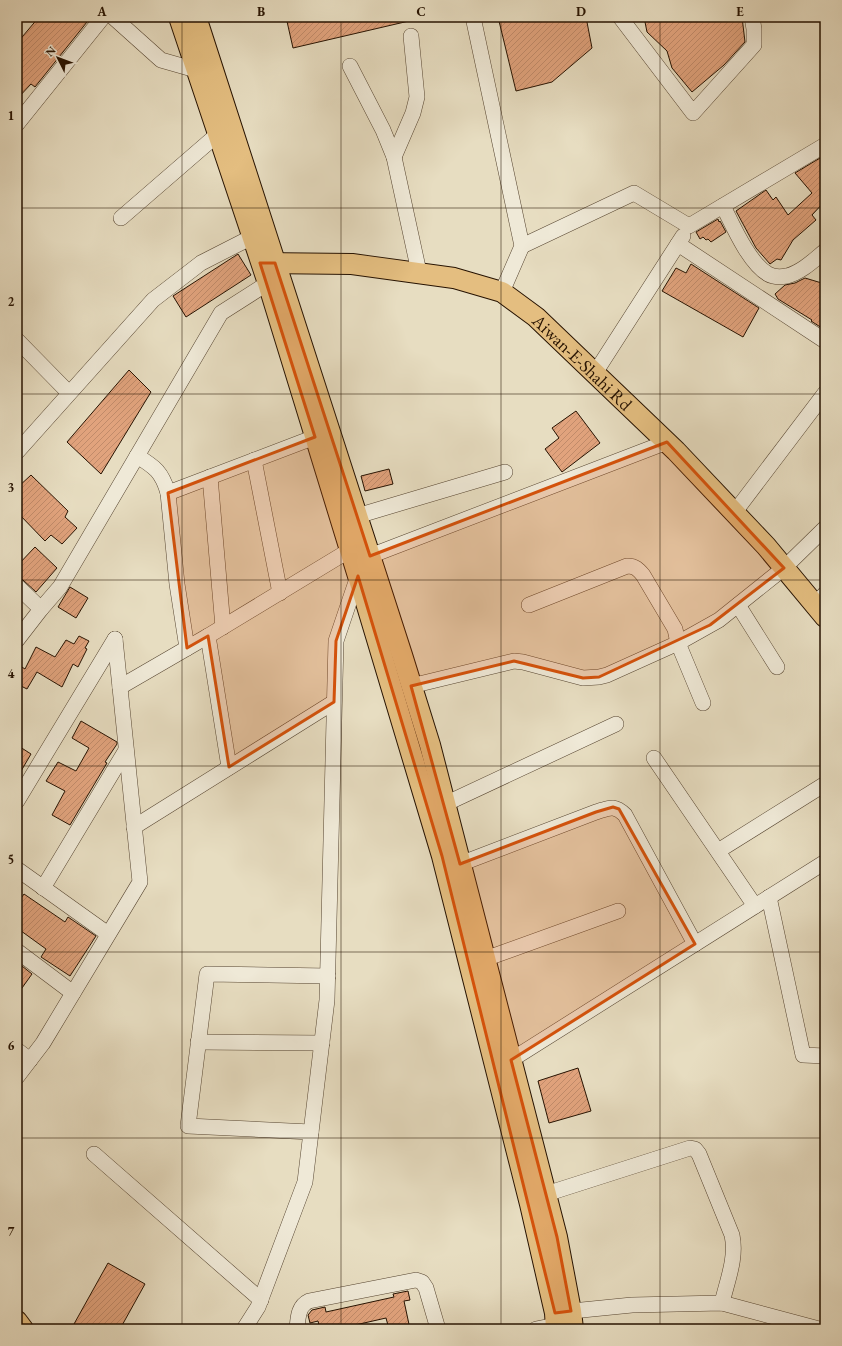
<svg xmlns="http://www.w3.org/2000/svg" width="842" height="1346" viewBox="0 0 842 1346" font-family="'EB Garamond',serif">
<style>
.building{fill:url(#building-hatch);stroke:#261201}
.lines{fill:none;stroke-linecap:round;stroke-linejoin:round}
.minor-casing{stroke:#564531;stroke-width:16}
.major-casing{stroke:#261201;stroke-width:22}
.minor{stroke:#efe9d7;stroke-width:15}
.major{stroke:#e4be80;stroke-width:20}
.marked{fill:#d5520b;fill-opacity:0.2;stroke:#d5520b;stroke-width:3;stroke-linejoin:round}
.grid{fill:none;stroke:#261201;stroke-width:1;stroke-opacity:0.55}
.labels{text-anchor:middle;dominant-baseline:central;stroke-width:3.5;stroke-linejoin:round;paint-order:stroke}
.street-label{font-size:18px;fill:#261201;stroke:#efe9d7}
.neatline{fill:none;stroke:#261201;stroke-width:1.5}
.grid-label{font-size:13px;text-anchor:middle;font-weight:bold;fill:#261201}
</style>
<defs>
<pattern id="building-hatch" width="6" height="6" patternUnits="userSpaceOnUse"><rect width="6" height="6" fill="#e1a37d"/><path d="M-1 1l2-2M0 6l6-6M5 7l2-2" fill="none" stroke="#c18b6a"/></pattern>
</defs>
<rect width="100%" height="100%" fill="#e7ddc1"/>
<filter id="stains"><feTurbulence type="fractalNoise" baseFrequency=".005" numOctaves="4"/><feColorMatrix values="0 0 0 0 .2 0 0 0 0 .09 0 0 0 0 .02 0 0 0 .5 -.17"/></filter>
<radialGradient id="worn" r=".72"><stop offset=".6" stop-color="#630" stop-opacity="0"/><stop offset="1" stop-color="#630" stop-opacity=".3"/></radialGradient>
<!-- building -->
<g class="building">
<polygon points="39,17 91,17 35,87 31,84 17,99 17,43"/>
<polygon points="286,17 408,17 409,21 293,48"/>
<polygon points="498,17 586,17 592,48 552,82 516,91"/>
<polygon points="644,17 742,17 745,42 724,65 692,92 672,68 667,51 647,32"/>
<polygon points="825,155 825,201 812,215 816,220 793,240 781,260 777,259 770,264 756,248 736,211 766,190 773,200 776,197 788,215 812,193 795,173"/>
<polygon points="718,219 719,222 720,221 726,232 711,242 708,239 706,240 703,237 700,239 696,232"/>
<polygon points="238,254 251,275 186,317 173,296"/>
<polygon points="691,264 759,308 743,337 662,291 676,268 686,273"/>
<polygon points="805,278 825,284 825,330 811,321 812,320 778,299 775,294 785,285 795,283"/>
<polygon points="129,370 151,392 101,474 67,442"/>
<polygon points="576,411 600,443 562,472 545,449 559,438 552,428"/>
<polygon points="389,469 393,484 365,491 361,476"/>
<polygon points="31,475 68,511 65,517 77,528 62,544 51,535 45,541 17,512 17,488"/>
<polygon points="35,547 57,568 36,592 23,580 17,577 17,566"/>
<polygon points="70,587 88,598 76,618 58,607"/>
<polygon points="79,636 89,641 85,648 87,649 78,667 73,664 62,687 37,672 27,689 17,684 17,664 25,669 36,647 55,657 66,640 74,644"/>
<polygon points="81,721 117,742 117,744 105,762 107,763 70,825 52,815 65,791 46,781 58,762 76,771 89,748 72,738"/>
<polygon points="17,745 31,754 17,778"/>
<polygon points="24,894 65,922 68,917 96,936 70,976 41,957 46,949 17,928 17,904"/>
<polygon points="17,962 32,974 17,995"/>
<polygon points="578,1068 591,1111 549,1123 538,1081"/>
<polygon points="108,1263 145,1284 120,1329 82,1329 74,1324"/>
<polygon points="408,1291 410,1300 404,1301 410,1329 389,1329 386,1318 342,1328 342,1329 320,1329 318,1321 310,1323 308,1315 312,1310 325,1307 326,1312 394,1297 393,1294"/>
</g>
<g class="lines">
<defs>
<g id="minor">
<polyline points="113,17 161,60 196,70"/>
<polyline points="473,17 522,246 502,292"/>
<polyline points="620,17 693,113 754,45 754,29 752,17"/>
<polyline points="350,66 383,130 394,157 419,272"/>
<polyline points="17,124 103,17"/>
<polyline points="394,157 413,113 417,97 411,36"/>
<path d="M723,206C733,226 749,263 768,274C773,277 781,277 787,276C802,272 814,260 825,251"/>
<polyline points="121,218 218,134"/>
<polyline points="678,244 825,341"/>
<polyline points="522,246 634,193 689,226 825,145"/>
<polyline points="17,340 69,393"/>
<polyline points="595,373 683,236"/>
<polyline points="17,452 153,300 201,263 252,237"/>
<path d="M137,456C155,467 162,472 168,493L177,584L187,648"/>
<polyline points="254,460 280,593"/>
<polyline points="210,477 223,627"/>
<polyline points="168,493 315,437"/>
<polyline points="734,513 825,393"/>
<polyline points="357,516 505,472"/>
<polyline points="370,556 667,442"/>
<polyline points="17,586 41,609"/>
<path d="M529,605L627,566C635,566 638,569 643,575L675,629L678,643L703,703"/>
<polyline points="738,605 777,667"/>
<polyline points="814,605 825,594"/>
<polyline points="17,640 41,609 60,587 221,313 268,283"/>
<polyline points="411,686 514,661 523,662 583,678 599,677 607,675 678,643 719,620 784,568 825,528"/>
<polyline points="120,687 208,636"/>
<polyline points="654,758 755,906"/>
<polyline points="229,767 208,636 350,550"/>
<polyline points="17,801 115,639"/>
<polyline points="445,804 616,724"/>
<polyline points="134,827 334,702"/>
<polyline points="718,851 825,784"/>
<path d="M460,864L596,812C609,808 614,804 625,815L695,944"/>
<polyline points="17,869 108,934"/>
<polyline points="43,888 126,750"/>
<polyline points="769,897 803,1055 825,1056"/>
<polyline points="17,951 73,993"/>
<polyline points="485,959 618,911"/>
<polyline points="198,1042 322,1043"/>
<polyline points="17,1050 30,1060"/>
<polyline points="511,1060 825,862"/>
<polyline points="17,1077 43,1043 140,882 115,639"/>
<polyline points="311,1132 188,1126 207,974 328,976"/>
<polyline points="94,1154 261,1300"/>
<path d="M546,1194L690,1148L695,1149L699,1154L732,1235C737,1258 727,1281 722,1303"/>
<polyline points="562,1312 632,1305 722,1303 819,1329"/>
<polyline points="244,1329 258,1307 305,1182 327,1000 336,641 358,576"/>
<path d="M297,1329C298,1318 298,1306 309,1301L416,1280L422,1282L426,1288L438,1329"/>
<polyline points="536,1329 556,1325"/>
</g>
<g id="major">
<polyline points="179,17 268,283 358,576 442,856 530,1204 555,1313 556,1329"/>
<polyline points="196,17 402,655 430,745 557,1237 571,1311 573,1329"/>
<path id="s1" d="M262,263L352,264L454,278L502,292L536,317L676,451L766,546L825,617"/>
<polyline points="17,1321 23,1329"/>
</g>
</defs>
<!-- minor casing -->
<use href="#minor" class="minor-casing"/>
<!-- major casing -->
<use href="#major" class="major-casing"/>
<!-- minor -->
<use href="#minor" class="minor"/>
<!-- major -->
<use href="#major" class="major"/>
</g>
<!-- marked area -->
<path class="marked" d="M260,263H275L370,556L667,442L784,568L710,625L599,677L583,678L514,661L411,686L460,864L596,812L613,807L619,809L695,944L511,1060L557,1237L571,1311L555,1313L442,856L358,576L336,641L334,702L229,767L208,636L187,648L168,493L315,437Z"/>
<!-- grid -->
<path class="grid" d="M182,17V1329M341,17V1329M501,17V1329M660,17V1329M17,208H825M17,394H825M17,580H825M17,766H825M17,952H825M17,1138H825"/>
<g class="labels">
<!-- street labels -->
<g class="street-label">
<text stroke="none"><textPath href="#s1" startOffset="350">Aiwan-E-Shahi Rd</textPath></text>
</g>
</g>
<!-- margin -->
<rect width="842" height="1346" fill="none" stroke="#e7ddc1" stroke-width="44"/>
<!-- north arrow -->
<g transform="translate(58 58) rotate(312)" stroke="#efe9d7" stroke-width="3" paint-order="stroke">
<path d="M0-3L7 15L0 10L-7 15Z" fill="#261201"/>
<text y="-6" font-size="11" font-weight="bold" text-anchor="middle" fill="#261201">N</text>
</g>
<rect x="22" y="22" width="798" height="1302" class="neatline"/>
<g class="grid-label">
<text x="102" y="16">A</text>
<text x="261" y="16">B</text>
<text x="421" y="16">C</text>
<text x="581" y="16">D</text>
<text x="740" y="16">E</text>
<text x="11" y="120">1</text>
<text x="11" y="306">2</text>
<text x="11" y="492">3</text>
<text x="11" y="678">4</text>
<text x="11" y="864">5</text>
<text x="11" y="1050">6</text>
<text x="11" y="1236">7</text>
</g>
<rect width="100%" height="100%" filter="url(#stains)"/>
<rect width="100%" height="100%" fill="url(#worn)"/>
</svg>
